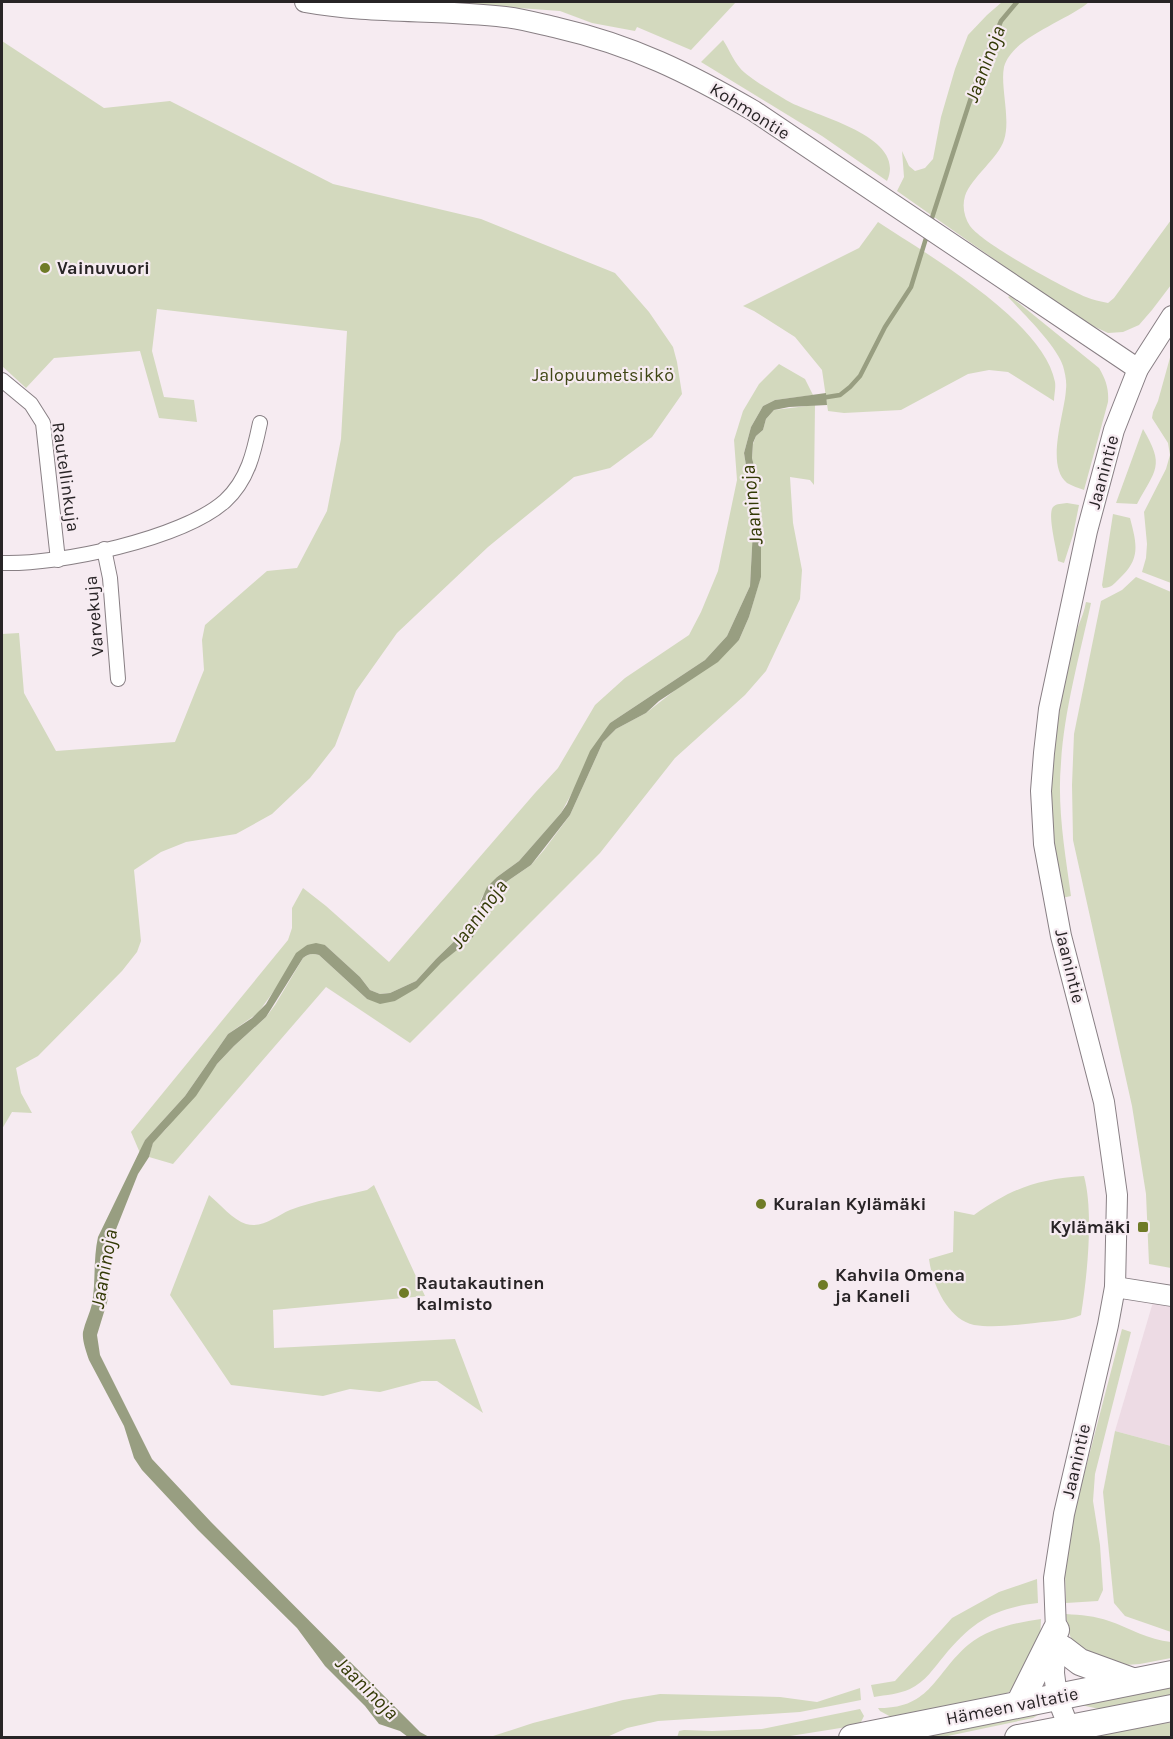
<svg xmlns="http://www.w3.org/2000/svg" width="1173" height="1739" viewBox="0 0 1173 1739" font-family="Karla,sans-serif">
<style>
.built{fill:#eddbe4}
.green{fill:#d3d9be}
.water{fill:#989e81}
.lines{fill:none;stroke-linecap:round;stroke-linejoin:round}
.stream{stroke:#989e81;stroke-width:4.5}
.street-casing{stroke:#887f84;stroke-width:16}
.secondary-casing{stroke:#887f84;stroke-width:22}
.highway-casing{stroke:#887f84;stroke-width:28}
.street{stroke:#fff;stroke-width:14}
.secondary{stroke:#fff;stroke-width:20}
.highway{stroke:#fff;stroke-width:26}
.poi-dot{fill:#6f7b27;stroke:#f6ebf1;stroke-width:2}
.labels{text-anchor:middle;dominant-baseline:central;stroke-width:4.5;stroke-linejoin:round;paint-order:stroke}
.street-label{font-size:18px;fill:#282426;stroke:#f6ebf1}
.poi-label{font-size:18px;font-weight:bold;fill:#282426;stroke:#f6ebf1;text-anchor:start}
.park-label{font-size:18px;fill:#404716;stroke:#f6ebf1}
.water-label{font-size:20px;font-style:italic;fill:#333a05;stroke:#f6ebf1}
</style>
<rect width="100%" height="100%" fill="#f6ebf1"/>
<!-- built -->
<polygon class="built" points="1153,1302 1171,1305 1171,1446 1115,1431"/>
<!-- green -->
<g class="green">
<polygon points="435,2 736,2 691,50 637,27 635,31 592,23 560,11"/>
<path d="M1002,2H1089C1067,21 1012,37 1004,67C1000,86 1011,119 1004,140C999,157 971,178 965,196C962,206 964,217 970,226C982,243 1063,288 1086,297C1093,300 1100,301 1108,303L1114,298L1171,220V285L1152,310L1139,325L1123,332L1108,333L1082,321L897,191L904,177L902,151L909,166L915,171L925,168L933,159L941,117L955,69L968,35L987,15Z"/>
<path d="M723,40C729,49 733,60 740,68C747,77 775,93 786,100C812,116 908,135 887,181L822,136L701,62Z"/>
<polygon points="2,41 104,108 170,101 333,184 481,219 615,273 649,312 673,347 677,362 682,394 652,437 610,468 574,477 488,547 397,633 356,691 335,746 310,778 272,814 236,834 186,842 161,852 134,870 141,941 137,952 122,971 38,1056 16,1068 21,1093 32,1113 12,1112 2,1129 2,634 19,633 24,693 56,751 175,742 204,670 202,640 205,625 267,571 297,568 327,511 341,439 347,331 157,309 152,351 164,397 194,400 197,422 159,418 140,351 54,358 26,388 2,366"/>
<path d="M878,222C928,255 1043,321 1055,382C1056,388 1054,395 1054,401L1008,372L989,370L968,374L901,410L844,413L828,411L822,370L795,337L754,311L743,306L859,248Z"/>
<path d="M1010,296L1099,368C1106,380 1109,389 1108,402L1084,490C1079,488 1072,486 1067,483C1045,465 1065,413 1066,389C1067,382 1065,373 1063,366C1057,346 1023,313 1008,297Z"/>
<polygon points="1171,354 1171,583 1142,572 1146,558 1147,544 1144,512 1166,469 1170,455 1168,443 1152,418 1153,412 1158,401"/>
<polygon points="779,364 805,379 813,395 775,400 763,406 751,427 744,453 750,491 749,502 753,529 750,586 727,636 705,660 610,723 561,813 519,861 497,877 482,897 470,926 436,959 416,981 390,993 380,994 370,990 360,977 325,945 307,945 258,1013 228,1034 185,1096 145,1140 140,1153 131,1132 288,940 292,928 292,908 303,888 326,906 389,962 535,793 558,768 595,705 625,678 689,635 701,612 718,571 737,480 734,440 743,411 759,384"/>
<path d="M815,405L814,485L810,480L790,477L793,523L802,570L800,599L766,671L745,695L675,758L600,853L410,1043L326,987L173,1164L149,1157L153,1142L166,1129L217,1064L234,1046L266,1017L275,1005L303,958C308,954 312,953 319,955L367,999L395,1001L472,937L484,909L496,889L531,865L544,850L570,815L603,742L616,729L646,713L739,640L749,617L761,576V544L756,501L758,482L752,458L753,444L756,436L763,430L766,419L774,410Z"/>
<path d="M1143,429C1165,466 1156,469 1137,504L1116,503Z"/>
<path d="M1067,503L1079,505L1073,535L1064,563L1058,561C1057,550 1047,515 1053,507C1057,503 1062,504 1067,503Z"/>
<path d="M1113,514L1130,518C1137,545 1141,559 1119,579C1114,584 1111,588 1103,588L1102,585Z"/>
<polygon points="1136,577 1171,592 1171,1268 1149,1264 1146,1194 1132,1106 1073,840 1072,785 1074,734 1101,601 1122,590"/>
<path d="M1086,602L1091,603C1080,654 1064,711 1061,763C1057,807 1065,853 1071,896L1062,898C1055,859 1049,820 1050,780C1051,737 1061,692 1070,649C1074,633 1083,619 1086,602Z"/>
<path d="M1084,1176C1094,1213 1087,1277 1081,1315C1068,1321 1050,1321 1035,1323C1016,1325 993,1328 974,1325C947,1319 932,1283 929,1259L953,1252L954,1211L974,1215C1012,1188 1038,1179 1084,1176Z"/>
<path d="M374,1185L425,1296L273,1310L274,1348L455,1339L483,1413L437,1381H422L380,1392L350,1389L323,1396L231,1385L170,1295L209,1195C220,1204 233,1220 246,1224C262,1229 276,1216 290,1210C314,1201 342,1196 367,1190Z"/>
<polygon points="1122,1329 1131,1332 1095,1474 1093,1501 1100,1545 1103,1590 1098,1601 1066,1603 1065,1575 1072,1521"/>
<polygon points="1115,1431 1171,1446 1171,1632 1125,1616 1114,1603 1103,1492"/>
<path d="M1037,1579L1038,1603C994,1608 972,1622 944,1656C934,1668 925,1682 910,1689C899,1694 886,1695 874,1697L871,1685L895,1681L952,1618L999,1592Z"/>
<path d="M1066,1614C1081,1615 1095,1616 1109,1621C1130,1628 1148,1640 1171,1642V1658L1140,1664L1110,1666L1076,1650L1068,1631Z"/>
<path d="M1041,1619L1040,1642L1012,1690L1002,1696L893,1718L880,1711L878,1708C931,1709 935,1673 968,1645C989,1628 1015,1623 1041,1619Z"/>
<polygon points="1171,1683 1171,1698 1104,1710 1081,1705"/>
<polygon points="860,1688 861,1700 800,1712 658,1721 627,1728 607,1737 490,1737 533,1723 623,1700 660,1694 780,1697 817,1702"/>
<polygon points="860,1709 864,1716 861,1722 853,1726 784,1737 677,1738 679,1731 684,1730 712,1731 762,1729"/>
<polygon points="1041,1713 1033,1718 943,1737 899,1738"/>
<polygon points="1171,1723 1171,1737 1079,1738 1140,1724"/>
</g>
<!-- water -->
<path class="water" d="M826,393L827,405L789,407L774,410L766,419L763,430L756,436L753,443L752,458L758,482L756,501L761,544V577L749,617L739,640L718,662L659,701L646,713L616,729L603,742L570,815L531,865L496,889L484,909L473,937L441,963L417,988L395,1001L380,1004L367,999L319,955C312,953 308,954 303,958L266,1017L234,1046L217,1064L196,1096L153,1143L149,1157L138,1174L109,1247L108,1299L97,1335L100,1355L152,1459L211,1522L420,1732L429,1737H408L400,1731L379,1724L365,1706L325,1666L297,1628L198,1530L142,1470L134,1458L124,1426L89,1360C86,1351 82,1340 83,1332C85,1322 90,1313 92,1304C96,1282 93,1259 98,1237L145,1140L185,1096L228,1034L252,1018L266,1004L296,953L307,945L316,943L325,945L360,977L370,990L380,994L390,993L416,981L436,959L470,926L487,887L497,877L519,861L561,813L567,804L590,751L610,723L705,660L727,636L750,586L753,529L749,502L750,491L744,453L751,427L763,406L775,400Z"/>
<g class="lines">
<!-- stream -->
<g class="stream">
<polyline points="930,224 979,73 1001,21 1017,2"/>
<polyline points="821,398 840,395 850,387 860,376 885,327 911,287 927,235"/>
</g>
<defs>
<g id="street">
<polyline points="2,380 31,404 43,423 58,560"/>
<polyline points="104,549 110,578 118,679"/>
<path d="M2,563C58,565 182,539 225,501C248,480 254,452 260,423"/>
</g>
<g id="secondary">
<path d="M305,2C371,14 438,9 505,17C523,19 540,24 558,28C632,45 689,73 754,111L1138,369"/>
<polyline points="1115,1287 1172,1296"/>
<polyline points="1069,1728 1057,1697 1054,1673 1056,1630 1054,1578 1064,1514 1108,1325 1115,1287 1117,1195 1104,1102 1061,936 1044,844 1041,791 1044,753 1049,709 1087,531 1114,430 1138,369 1172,316"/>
</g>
<g id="highway">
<polyline points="1063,1649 1080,1662 1132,1681"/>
<polyline points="1019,1704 1056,1630"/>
<polyline points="852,1738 1172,1674"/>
<polyline points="1018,1738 1172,1708"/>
</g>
</defs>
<!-- street casing -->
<use href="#street" class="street-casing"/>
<!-- secondary casing -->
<use href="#secondary" class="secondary-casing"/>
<!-- highway casing -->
<use href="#highway" class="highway-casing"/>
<!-- street -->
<use href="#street" class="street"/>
<!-- secondary -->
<use href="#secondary" class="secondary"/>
<!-- highway -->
<use href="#highway" class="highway"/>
</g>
<!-- markers -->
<g class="poi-dot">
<circle cx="45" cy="268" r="6"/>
<circle cx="761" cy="1204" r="6"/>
<rect x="1137" y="1221" width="12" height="12" rx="3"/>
<circle cx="823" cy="1285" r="6"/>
<circle cx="404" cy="1293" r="6"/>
</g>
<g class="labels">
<!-- street labels -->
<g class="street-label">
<text transform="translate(750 111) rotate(32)">Kohmontie</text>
<text transform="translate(1103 472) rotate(-75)">Jaanintie</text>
<text transform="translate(66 477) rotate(82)">Rautellinkuja</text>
<text transform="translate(94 616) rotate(-95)">Varvekuja</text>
<text transform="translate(1070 966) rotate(76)">Jaanintie</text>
<text transform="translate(1076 1461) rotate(-77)">Jaanintie</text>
<text transform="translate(1012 1706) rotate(-11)">Hämeen valtatie</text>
</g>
<!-- poi labels -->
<g class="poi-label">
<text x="57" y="268">Vainuvuori</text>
<text x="773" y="1204">Kuralan Kylämäki</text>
<text x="1131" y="1227" text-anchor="end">Kylämäki</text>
<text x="835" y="1275">Kahvila Omena<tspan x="835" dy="21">ja Kaneli</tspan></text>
<text x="416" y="1283">Rautakautinen<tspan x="416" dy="21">kalmisto</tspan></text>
</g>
<!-- park labels -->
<g class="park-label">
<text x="603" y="375">Jalopuumetsikkö</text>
</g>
<!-- water labels -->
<g class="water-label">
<text transform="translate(985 64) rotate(-69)">Jaaninoja</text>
<text transform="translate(752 505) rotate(-96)">Jaaninoja</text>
<text transform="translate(479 914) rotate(-53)">Jaaninoja</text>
<text transform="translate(104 1269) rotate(-80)">Jaaninoja</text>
<text transform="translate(367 1688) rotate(45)">Jaaninoja</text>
</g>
</g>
<!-- border -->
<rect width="1173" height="1739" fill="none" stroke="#282426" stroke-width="6"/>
</svg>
